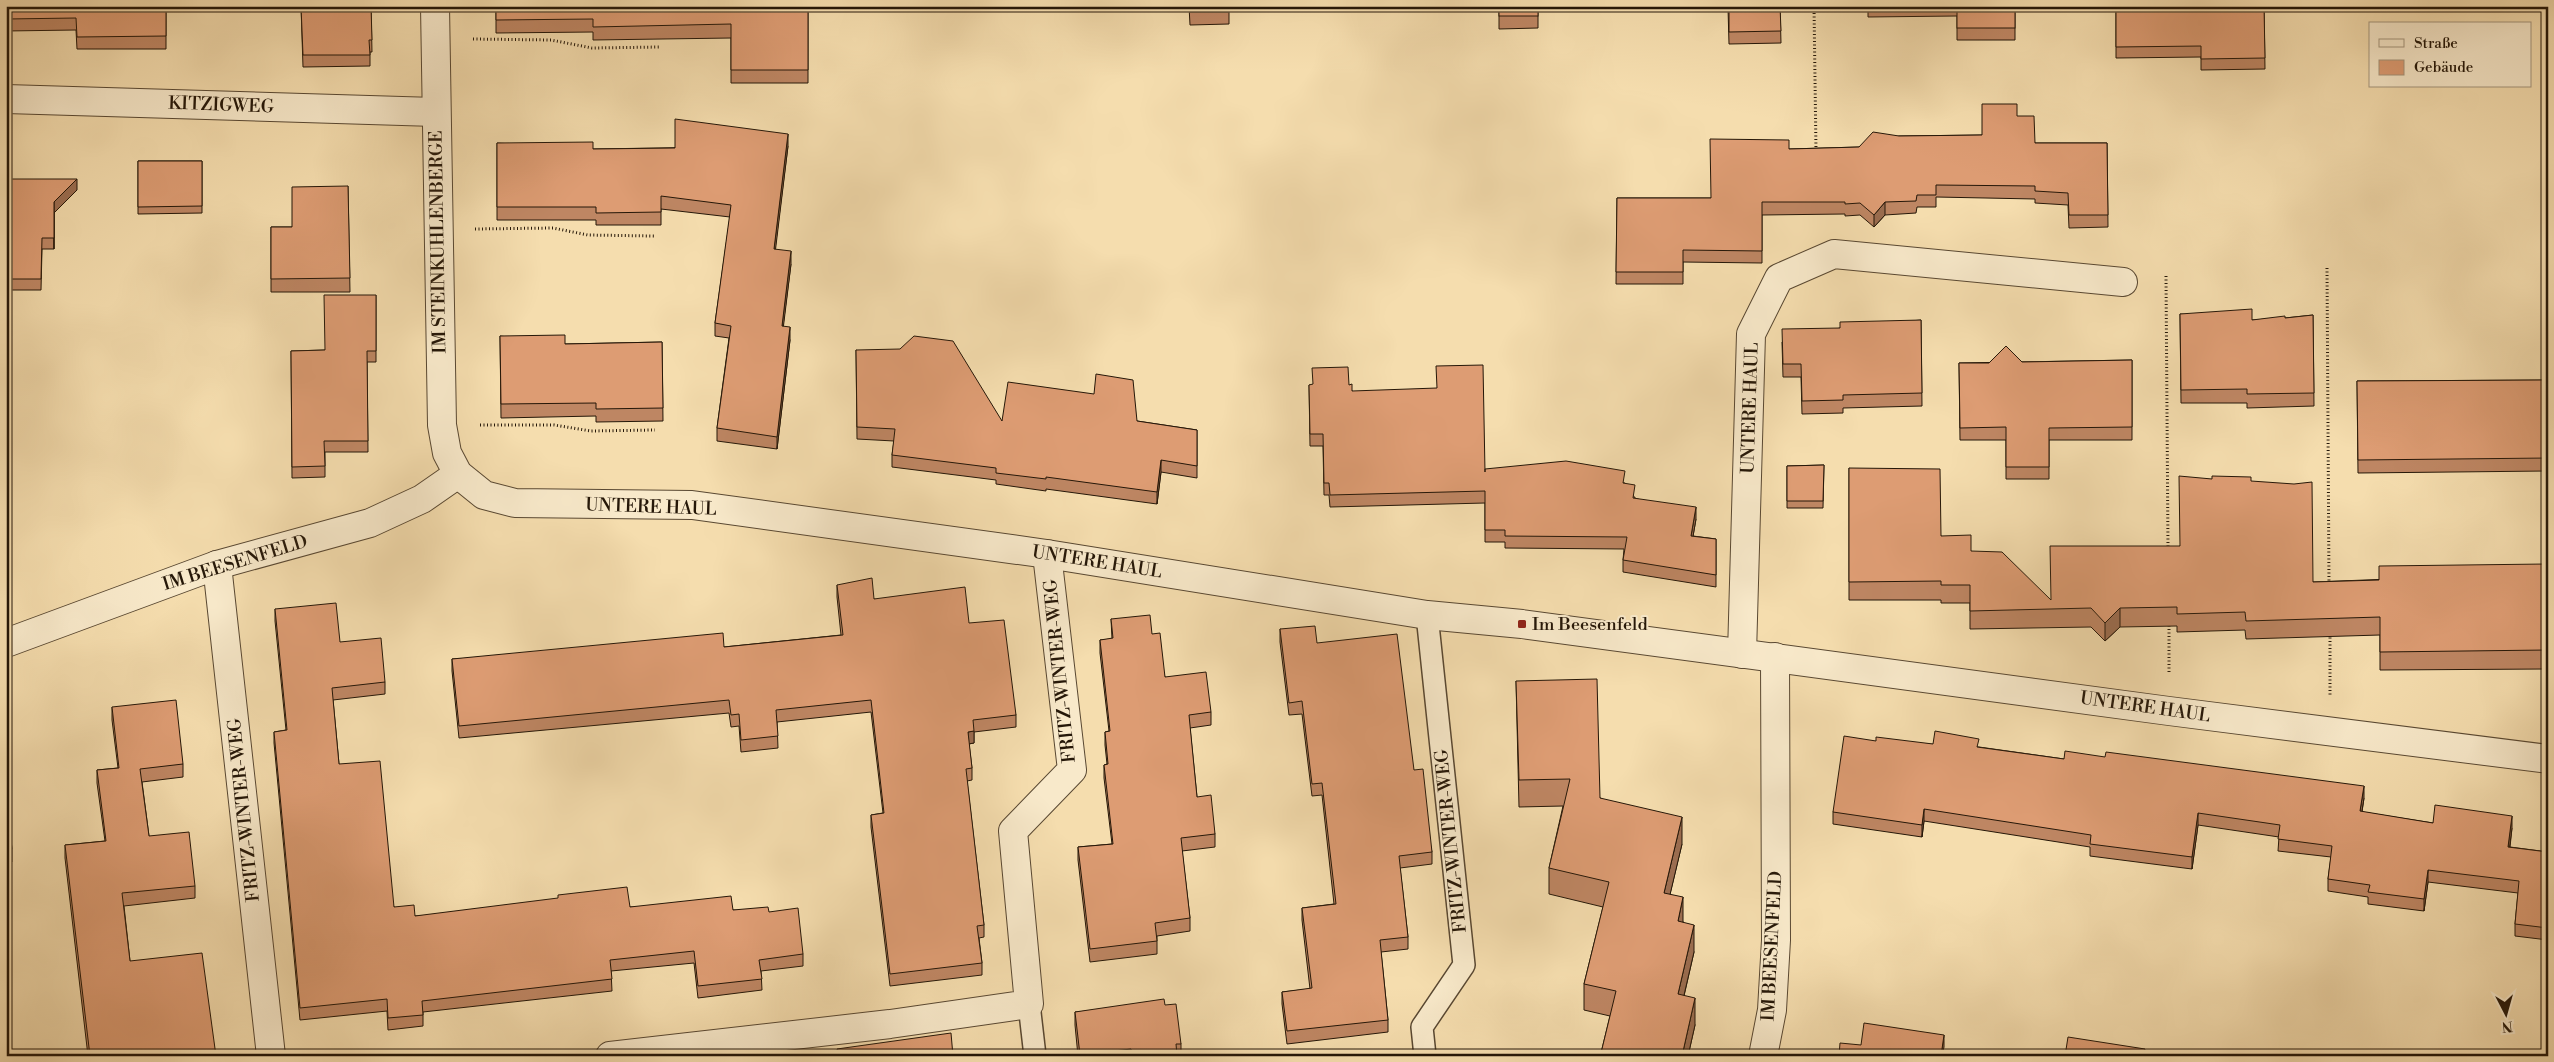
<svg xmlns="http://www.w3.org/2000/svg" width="2554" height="1062" viewBox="0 0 2554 1062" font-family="'Libre Bodoni',serif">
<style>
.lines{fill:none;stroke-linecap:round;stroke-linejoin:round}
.lane-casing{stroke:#594832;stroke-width:24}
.street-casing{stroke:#594832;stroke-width:30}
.path{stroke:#251708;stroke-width:3;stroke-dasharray:1 2.5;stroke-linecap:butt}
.lane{stroke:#f8e9ca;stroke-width:21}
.street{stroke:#f8e9ca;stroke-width:28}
.wall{fill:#be8663;stroke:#251708}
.shaded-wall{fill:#9b6d50;stroke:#251708}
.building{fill:#dd9c73;stroke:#251708}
.poi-dot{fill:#8f2418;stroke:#f8e9ca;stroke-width:2}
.labels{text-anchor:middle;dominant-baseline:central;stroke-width:4;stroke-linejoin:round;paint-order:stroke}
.street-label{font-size:18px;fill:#251708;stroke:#f8e9ca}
.poi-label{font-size:18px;fill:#251708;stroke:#f8e9ca;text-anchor:start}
</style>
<rect width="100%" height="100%" fill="#f5ddae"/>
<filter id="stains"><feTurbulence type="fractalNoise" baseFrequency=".004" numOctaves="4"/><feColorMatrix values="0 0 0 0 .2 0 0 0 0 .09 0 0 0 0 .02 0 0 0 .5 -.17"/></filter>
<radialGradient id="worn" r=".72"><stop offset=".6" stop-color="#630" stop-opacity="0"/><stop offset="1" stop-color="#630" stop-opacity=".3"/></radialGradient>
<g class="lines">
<defs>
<g id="lane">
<polyline points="1029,1004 1035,1056"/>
<polyline points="1425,1056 1422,1027 1464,965 1427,615"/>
</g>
<g id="street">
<polyline points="435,6 442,425 447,453 458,474 484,495 515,503 692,505 1047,554 1427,615 1522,624 2169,711 2548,759"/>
<polyline points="6,99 435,112"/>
<polyline points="217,565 271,1056"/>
<polyline points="6,643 217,565 370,523 422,499 458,474"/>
<polyline points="1742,654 1751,334 1779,278 1834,254 2123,282"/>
<polyline points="610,1056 890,1024 1029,1004 1013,831 1072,770 1047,554"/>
<polyline points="1763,1056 1772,1010 1776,940 1775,657"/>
</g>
</defs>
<!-- lane casing -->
<use href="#lane" class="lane-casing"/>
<!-- street casing -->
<use href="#street" class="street-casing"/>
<!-- path -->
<g class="path">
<polyline points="1814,6 1816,151"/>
<polyline points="473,39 551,40 592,48 660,47"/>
<polyline points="475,229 553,228 588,235 654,236"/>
<polyline points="2327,268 2329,585"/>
<polyline points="2166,276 2168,548"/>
<polyline points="480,425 554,425 591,431 655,430"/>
<polyline points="2169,622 2169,673"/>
<polyline points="2330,634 2330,695"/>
</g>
<!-- lane -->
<use href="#lane" class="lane"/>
<!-- street -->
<use href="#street" class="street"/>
</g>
<!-- wall -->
<g class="wall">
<polygon points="6,6 166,6 166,49 77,49 76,30 6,31"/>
<polygon points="301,6 371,6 372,52 370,52 370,66 303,67"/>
<polygon points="496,6 808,8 808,83 731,83 731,38 593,40 593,32 496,33"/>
<polygon points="1189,6 1229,6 1229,24 1190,25"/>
<polygon points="1499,6 1538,6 1538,28 1499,29"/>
<polygon points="1713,6 1780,6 1781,43 1729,44 1728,8"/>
<polygon points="1868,6 2015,6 2015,40 1957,40 1957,16 1868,17"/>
<polygon points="2116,6 2264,6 2265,69 2201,70 2201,57 2116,58"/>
<polygon points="2017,116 2035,143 2107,143 2108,227 2069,228 2068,205 2035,203 2035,199 1936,197 1936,207 1917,207 1916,213 1885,215 1874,227 1860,215 1845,216 1845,214 1762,215 1762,263 1683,262 1683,284 1616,284 1617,198 1711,198 1789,149 1859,147 1899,136 1982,135"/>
<polygon points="497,143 593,149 788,146 775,249 791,264 783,326 790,340 777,449 717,441 717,428 729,338 715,336 715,323 730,217 661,209 661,225 596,225 596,220 497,220"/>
<polygon points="138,161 202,161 202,213 138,214"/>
<polygon points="6,179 77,190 54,213 54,249 42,249 41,290 6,290"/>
<polygon points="348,186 350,292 271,292 271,227 292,227"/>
<polygon points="376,295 376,362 367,362 368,452 325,452 325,477 292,478 291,351 325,350"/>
<polygon points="2180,314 2252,320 2285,318 2313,315 2314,406 2247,408 2247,403 2181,403"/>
<polygon points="1921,320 1922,406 1843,408 1843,413 1802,414 1801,377 1783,377 1782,342 1840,328"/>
<polygon points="500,336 565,344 662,342 663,421 596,422 596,416 501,418"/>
<polygon points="856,350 1002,421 1137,421 1197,430 1197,478 1161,472 1157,504 1046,489 1046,491 996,484 996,480 892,467 892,455 894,441 857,439"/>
<polygon points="2132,360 2132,440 2049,440 2049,479 2006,479 2006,440 1960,440 1959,363"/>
<polygon points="2548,380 2548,471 2358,473 2357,381"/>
<polygon points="1309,385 1349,385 1352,391 1485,472 1625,483 1635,498 1696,519 1693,536 1716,539 1716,587 1623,572 1623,560 1624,549 1505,548 1505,542 1485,542 1485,503 1330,507 1329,495 1324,495 1323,446 1310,446"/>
<polygon points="1824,465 1823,508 1787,508 1787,466"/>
<polygon points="1849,468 1941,536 1971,551 2050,600 2180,546 2251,481 2313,582 2548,573 2548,669 2380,670 2380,635 2246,639 2245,630 2177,632 2177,626 2120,627 2105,641 2091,627 1970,629 1970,603 1941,603 1941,600 1849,600"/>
<polygon points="837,585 874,599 969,623 1016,715 1016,727 974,732 974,743 969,744 972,768 972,780 967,781 984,925 984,937 979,938 982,963 982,975 890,986 871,827 871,815 883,813 871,712 777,722 778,748 741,752 739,726 731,727 729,713 459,738 452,671 452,659 724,647 841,635 837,597"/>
<polygon points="275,609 340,642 385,682 385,694 333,700 339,764 394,907 415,916 630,907 733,910 769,912 803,954 803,966 761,971 762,990 698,998 694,963 611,971 612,991 423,1012 423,1026 388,1030 387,1011 300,1020 274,743 274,732 286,730 275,621"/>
<polygon points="1111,619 1152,634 1165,677 1211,712 1211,725 1190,728 1197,797 1215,834 1215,847 1182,851 1190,918 1190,931 1157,936 1157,954 1090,962 1078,860 1078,847 1112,844 1104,778 1104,765 1107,764 1105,745 1105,732 1109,731 1100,653 1100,640 1112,639"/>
<polygon points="1280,629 1317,643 1414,770 1432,852 1432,864 1400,868 1408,937 1408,949 1381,952 1388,1020 1388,1032 1287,1044 1282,1004 1282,992 1310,989 1302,920 1302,908 1334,904 1322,795 1312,796 1302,714 1289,715 1280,642"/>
<polygon points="1516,681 1600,798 1682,844 1670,894 1683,922 1694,952 1684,996 1695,1025 1688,1056 1587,1056 1601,1053 1610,1016 1584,1010 1584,984 1603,907 1549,894 1549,868 1563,806 1519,807"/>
<polygon points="112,707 183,764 183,777 142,782 149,836 195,886 195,898 124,906 130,961 216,1056 88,1056 65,858 65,845 105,841 97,783 97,770 118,768 112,720"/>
<polygon points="1876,741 1979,747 2064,759 2364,798 2362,812 2433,823 2512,828 2510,847 2548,852 2548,940 2515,936 2515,924 2518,893 2428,882 2424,911 2368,904 2368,897 2328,891 2328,879 2331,857 2278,851 2279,837 2198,825 2192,869 2090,856 2090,847 1924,821 1922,837 1833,824 1833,812"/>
<polygon points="6,793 12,849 12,862 6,862"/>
<polygon points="1165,1005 1181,1044 1181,1056 1078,1056 1075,1025 1075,1012"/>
</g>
<!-- shaded-wall -->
<g class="shaded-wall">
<polygon points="788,134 788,146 774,262 774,249"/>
<polygon points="77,179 77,190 54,213 54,249 54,202"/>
<polygon points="1885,202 1885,215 1874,227 1874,215"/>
<polygon points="791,251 791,264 782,338 782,326"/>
<polygon points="790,327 790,340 777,449 777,437"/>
<polygon points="1161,460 1161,472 1157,504 1157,492"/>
<polygon points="1696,507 1696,519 1691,548 1691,536"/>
<polygon points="2120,608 2120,627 2105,641 2105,623"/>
<polygon points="974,731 974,743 968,744 968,732"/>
<polygon points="2364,786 2364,798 2360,823 2360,811"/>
<polygon points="1924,809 1924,821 1922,837 1922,825"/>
<polygon points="2198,813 2198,825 2192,869 2192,857"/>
<polygon points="2512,816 2512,828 2508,859 2508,847"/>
<polygon points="1682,817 1682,844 1664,920 1664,893"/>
<polygon points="2428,870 2428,882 2424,911 2424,899"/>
<polygon points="1683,897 1683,924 1678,921"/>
<polygon points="1694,925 1694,952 1678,1021 1678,994"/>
<polygon points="1695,998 1695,1025 1688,1056 1682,1056"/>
<polygon points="1944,1035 1944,1047 1942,1056 1941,1056"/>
</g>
<!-- building -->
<g class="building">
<polygon points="6,6 166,6 166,36 77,37 76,18 6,19"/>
<polygon points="301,6 371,6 372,40 369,40 370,55 303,55"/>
<polygon points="496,6 779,6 779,8 808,8 808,70 731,70 731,24 593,27 593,19 496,20"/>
<rect x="1190" y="6" width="39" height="6"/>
<rect x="1499" y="6" width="39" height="10"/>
<polygon points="1729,6 1780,6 1781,31 1729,32"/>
<rect x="1957" y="6" width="58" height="22"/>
<polygon points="2116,6 2264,6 2265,58 2201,59 2201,46 2116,47"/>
<polygon points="1982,104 2017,104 2017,116 2034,116 2035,143 2107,143 2108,215 2069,215 2068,193 2035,191 2035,186 1936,185 1936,195 1917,195 1916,201 1885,202 1874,215 1860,203 1845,204 1845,202 1762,202 1762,251 1683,250 1683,272 1616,272 1617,198 1711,198 1710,139 1789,140 1789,149 1859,147 1873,132 1899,136 1982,135"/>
<polygon points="675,119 788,134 774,249 791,251 782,326 790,327 777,437 717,428 731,326 715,323 731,205 661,196 661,212 596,213 596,207 497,207 497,143 593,142 593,149 675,148"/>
<polygon points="138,161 202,161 202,206 138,207"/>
<polygon points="6,179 77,179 54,202 54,238 42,238 41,279 6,279"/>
<polygon points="348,186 350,278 271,279 271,227 292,227 292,187"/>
<polygon points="324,295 376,295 376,351 367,351 368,441 324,441 325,466 292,467 291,351 325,350"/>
<polygon points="2252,309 2252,320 2285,316 2285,318 2313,315 2314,393 2247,394 2247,389 2181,390 2180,314"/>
<polygon points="1921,320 1922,393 1843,395 1843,400 1802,401 1801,364 1783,364 1782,329 1840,328 1840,322"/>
<polygon points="565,335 565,344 662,342 663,408 596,409 596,403 501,404 500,336"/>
<polygon points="914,336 953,341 1002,421 1008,382 1094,394 1096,374 1133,380 1137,421 1197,430 1197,466 1161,460 1157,492 1046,477 1046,479 996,473 996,468 892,455 895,429 857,427 856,350 900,349"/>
<polygon points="2006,346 2022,362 2132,360 2132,427 2049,428 2049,467 2006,467 2006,427 1960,428 1959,363 1989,363"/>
<polygon points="1483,365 1485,472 1485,469 1566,461 1625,471 1623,483 1635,485 1633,498 1696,507 1691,536 1716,539 1716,575 1623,560 1627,537 1505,536 1505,530 1485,530 1485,491 1330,495 1329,483 1324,483 1323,434 1310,434 1309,385 1313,384 1312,368 1348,367 1349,385 1352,384 1352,391 1437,388 1436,366"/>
<polygon points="2548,380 2548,458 2358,460 2357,381"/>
<polygon points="1824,465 1823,501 1787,501 1787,466"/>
<polygon points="1849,468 1940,469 1941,536 1971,535 1971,551 2002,552 2051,600 2050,546 2180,546 2179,476 2212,479 2212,476 2251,477 2251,481 2294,484 2312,482 2313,582 2379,580 2379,566 2546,564 2546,572 2548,573 2548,650 2380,652 2380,617 2246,621 2245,612 2177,614 2177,607 2120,608 2105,623 2091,608 1970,611 1970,585 1941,585 1941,581 1849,582"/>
<polygon points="872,578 874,599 965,587 969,623 1004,620 1016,715 973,720 974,731 968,732 972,768 966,769 984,925 977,926 982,963 890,974 871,815 884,813 871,700 776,710 778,736 741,740 739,714 731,715 729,700 459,726 452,659 723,633 724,647 843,635 837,585"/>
<polygon points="336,603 340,642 381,638 385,682 332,688 339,764 380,761 394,907 414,905 415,916 558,898 558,895 627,887 630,907 731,896 733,910 768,907 769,912 798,908 803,954 759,960 762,979 698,986 694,951 610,960 612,979 422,1001 423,1015 388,1018 387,999 300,1008 274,732 287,730 275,609"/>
<polygon points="1150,615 1152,634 1160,633 1165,677 1206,672 1211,712 1189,715 1197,797 1211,795 1215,834 1181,838 1190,918 1155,923 1157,941 1090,949 1078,847 1113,844 1104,765 1108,764 1105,732 1110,731 1100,640 1113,638 1111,619"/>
<polygon points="1315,626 1317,643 1397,634 1414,770 1423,769 1432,852 1399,856 1408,937 1380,940 1388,1020 1287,1031 1282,992 1312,988 1302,908 1336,904 1322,783 1312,784 1302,701 1289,703 1280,629"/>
<polygon points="1597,679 1600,798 1682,817 1664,893 1683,897 1678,921 1694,925 1678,994 1695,998 1682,1056 1587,1056 1589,1051 1601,1053 1616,991 1584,984 1609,882 1549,868 1570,779 1519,780 1516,681"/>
<polygon points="176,700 183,764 140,769 149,836 189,832 195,886 122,893 130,961 202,953 216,1056 90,1056 65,845 106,841 97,770 119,768 112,707"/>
<polygon points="1935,731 1979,739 1977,747 2064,759 2065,751 2105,757 2106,752 2364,786 2360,811 2433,823 2435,805 2512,816 2508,847 2548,852 2548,928 2515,924 2519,881 2428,870 2424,899 2368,892 2370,885 2328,879 2332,846 2278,839 2280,825 2198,813 2192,857 2090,844 2091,835 1924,809 1922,825 1833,812 1844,736 1876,741 1876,737 1933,744"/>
<polygon points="6,793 12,849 6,849"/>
<polygon points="1164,999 1165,1005 1176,1004 1181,1044 1176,1044 1177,1056 1132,1056 1131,1049 1080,1055 1075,1012"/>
<polygon points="1864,1023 1944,1035 1941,1056 1839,1056 1840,1043 1861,1045"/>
<polygon points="951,1033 953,1056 839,1056 837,1049"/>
<polygon points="2068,1037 2145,1049 2143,1056 2065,1056"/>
</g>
<!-- markers -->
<rect class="poi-dot" x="1517" y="619" width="10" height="10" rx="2.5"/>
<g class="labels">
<!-- street labels -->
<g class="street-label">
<text transform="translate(221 105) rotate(2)">KITZIGWEG</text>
<text transform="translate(438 242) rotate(-91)">IM STEINKUHLENBERGE</text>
<text transform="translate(1750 408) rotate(-88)">UNTERE HAUL</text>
<text transform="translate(651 507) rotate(2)">UNTERE HAUL</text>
<text transform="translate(1097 562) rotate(9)">UNTERE HAUL</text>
<text transform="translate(235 563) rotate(-17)">IM BEESENFELD</text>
<text transform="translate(1060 671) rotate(-96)">FRITZ-WINTER-WEG</text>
<text transform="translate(2145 707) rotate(8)">UNTERE HAUL</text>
<text transform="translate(244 810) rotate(-96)">FRITZ-WINTER-WEG</text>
<text transform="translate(1451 841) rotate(-96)">FRITZ-WINTER-WEG</text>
<text transform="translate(1772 946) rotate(-87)">IM BEESENFELD</text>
</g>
<!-- poi labels -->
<g class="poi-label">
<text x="1532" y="624">Im Beesenfeld</text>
</g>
</g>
<!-- margin -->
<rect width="2554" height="1062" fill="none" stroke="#f5ddae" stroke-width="25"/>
<rect x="8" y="8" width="2539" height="1047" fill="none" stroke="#251708" stroke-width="2.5"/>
<rect x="12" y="12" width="2529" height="1037" fill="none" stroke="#251708"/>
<!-- legend -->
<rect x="2369" y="22" width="162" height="65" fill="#f8e9ca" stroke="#a4957c"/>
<rect x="2379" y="39" width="25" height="8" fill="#f8e9ca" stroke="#a4957c"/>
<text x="2414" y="48" font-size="15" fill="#251708">Straße</text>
<rect x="2379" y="60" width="25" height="15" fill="#dd9c73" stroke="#a4957c"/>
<text x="2414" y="72" font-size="15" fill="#251708">Gebäude</text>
<!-- north arrow -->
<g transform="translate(2506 1014) rotate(174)" stroke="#f8e9ca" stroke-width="4" paint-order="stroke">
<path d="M0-4L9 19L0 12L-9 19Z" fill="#251708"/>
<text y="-8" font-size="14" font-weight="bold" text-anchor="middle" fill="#251708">N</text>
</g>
<rect width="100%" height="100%" filter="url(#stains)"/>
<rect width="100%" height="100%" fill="url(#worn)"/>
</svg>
